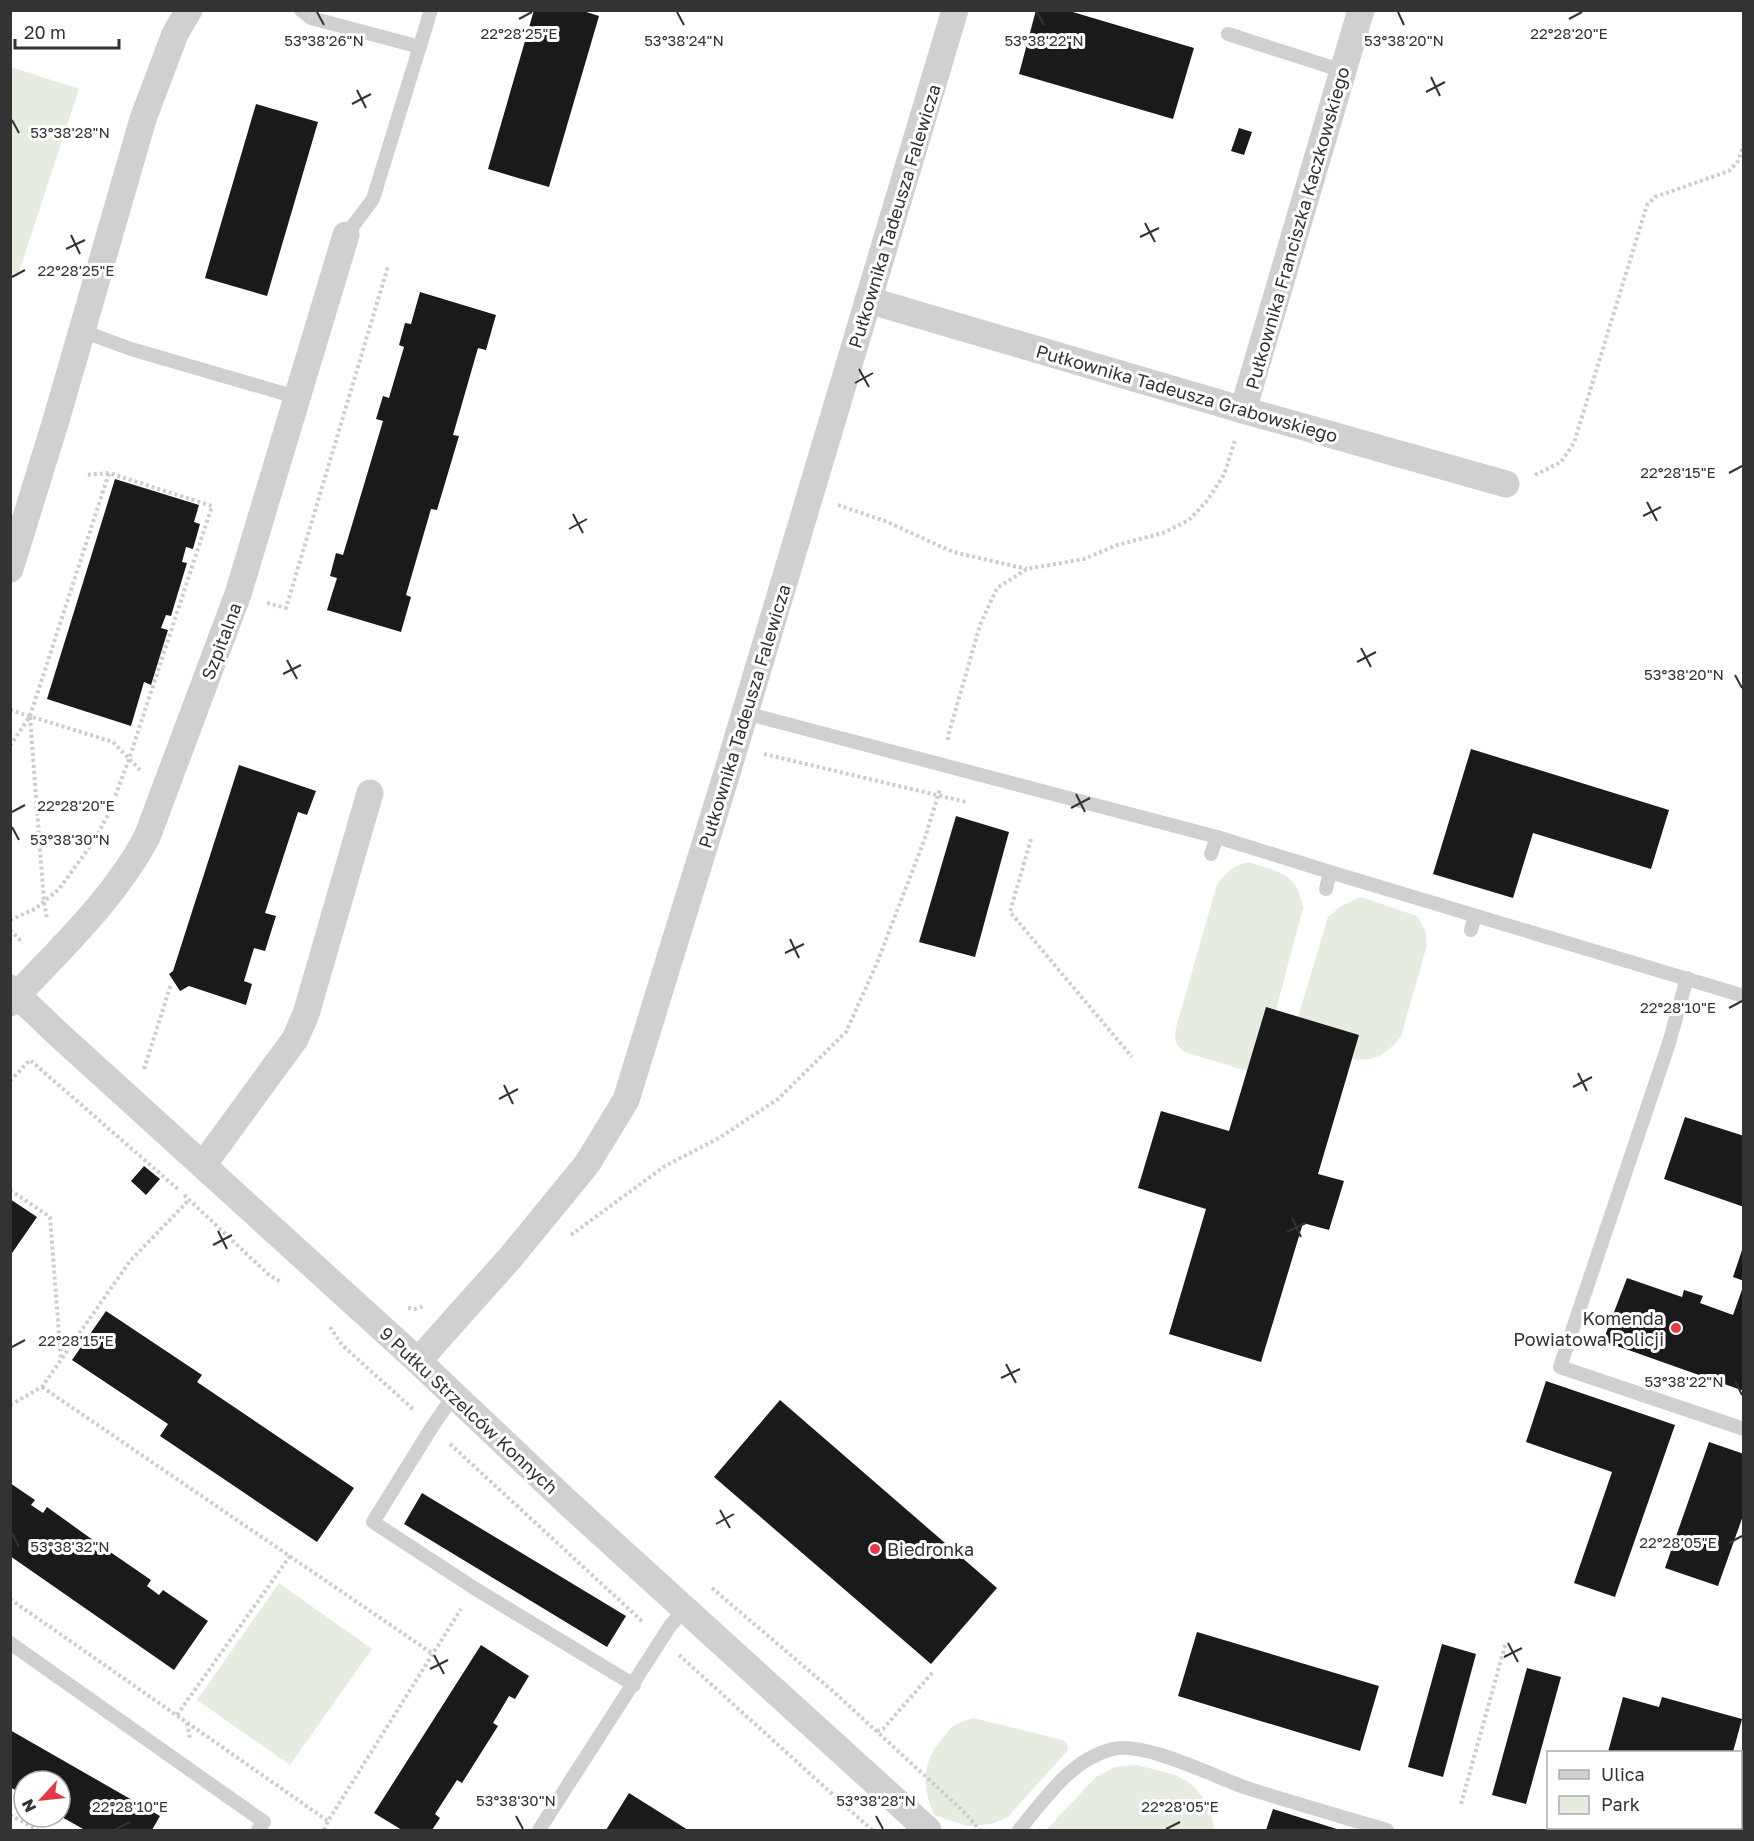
<svg xmlns="http://www.w3.org/2000/svg" width="1754" height="1841" viewBox="0 0 1754 1841" font-family="'Golos Text',sans-serif">
<style>
.green{fill:#e6ecdf}
.building{fill:#1a1a1a}
.lines{fill:none;stroke-linecap:round;stroke-linejoin:round}
.path{stroke:#cdcdcd;stroke-width:4;stroke-dasharray:3 3;stroke-linecap:butt}
.lane{stroke:#d0d0d0;stroke-width:14}
.street{stroke:#d0d0d0;stroke-width:27}
.ticks{fill:none;stroke:#333;stroke-width:2}
.poi-dot{fill:#e63946;stroke:#fff;stroke-width:2}
.labels{text-anchor:middle;dominant-baseline:central;stroke-width:6;stroke-linejoin:round;paint-order:stroke}
.street-label{font-size:18px;fill:#333;stroke:#fff}
.poi-label{font-size:18px;fill:#333;stroke:#fff;text-anchor:end}
.ticks-label{font-size:15px;text-anchor:middle;fill:#333;stroke:#fff;stroke-width:6;stroke-linejoin:round;paint-order:stroke}
</style>
<rect width="100%" height="100%" fill="#fff"/>
<!-- green -->
<g class="green">
<polygon points="11,67 79,89 17,278 10,275"/>
<path d="M1249,862C1280,873 1297,872 1303,908L1276,1010L1266,1008L1247,1071L1185,1052C1175,1045 1174,1040 1176,1028L1217,884C1226,872 1234,865 1249,862Z"/>
<path d="M1361,897L1417,916L1425,930L1427,945L1401,1036C1387,1054 1376,1062 1353,1059L1359,1035L1298,1017L1328,917L1341,906Z"/>
<polygon points="279,1583 372,1649 290,1765 197,1700"/>
<path d="M973,1718L1063,1740L1067,1744L1068,1750L1008,1817L992,1824L967,1826L934,1815C922,1787 921,1763 942,1739C946,1734 950,1728 955,1725C960,1722 967,1720 973,1718Z"/>
<path d="M1137,1765C1151,1769 1171,1772 1183,1779C1201,1789 1213,1811 1214,1830H1046L1096,1777L1115,1767Z"/>
</g>
<!-- building -->
<g class="building">
<polygon points="534,10 580,10 599,16 549,187 488,169"/>
<polygon points="1036,10 1066,10 1194,48 1173,119 1019,74"/>
<polygon points="256,104 318,122 267,296 205,278"/>
<polygon points="1239,128 1252,132 1244,155 1231,151"/>
<polygon points="420,292 496,315 486,350 478,348 453,435 459,436 437,510 431,509 406,595 411,597 401,632 327,610 337,578 330,576 336,553 343,555 383,421 376,419 383,396 389,398 404,347 399,345 405,323 411,324"/>
<polygon points="115,479 199,505 194,522 200,524 193,549 186,547 182,562 187,563 171,616 166,615 161,628 168,630 151,685 144,682 131,726 47,699"/>
<polygon points="1471,749 1669,810 1651,869 1533,833 1513,898 1433,874"/>
<polygon points="239,765 316,791 307,815 298,812 294,824 265,913 276,916 265,951 254,948 244,981 252,984 246,1005 189,986 180,991 169,974 173,971"/>
<polygon points="956,816 1009,832 975,957 919,942"/>
<polygon points="1266,1007 1359,1035 1318,1174 1344,1181 1329,1230 1303,1223 1261,1362 1169,1334 1206,1209 1138,1188 1161,1111 1229,1131"/>
<polygon points="1685,1117 1744,1136 1744,1207 1664,1179"/>
<polygon points="144,1166 160,1179 146,1195 131,1181"/>
<polygon points="10,1199 37,1217 10,1256"/>
<polygon points="1743,1247 1744,1247 1744,1281 1733,1277"/>
<polygon points="1627,1278 1682,1297 1684,1290 1703,1296 1700,1303 1733,1315 1744,1284 1744,1391 1603,1341"/>
<polygon points="106,1311 202,1375 197,1382 354,1488 317,1542 160,1436 168,1424 72,1360"/>
<polygon points="1546,1381 1675,1425 1615,1597 1574,1583 1612,1472 1526,1442"/>
<polygon points="780,1400 997,1588 931,1664 714,1477"/>
<polygon points="1709,1442 1744,1454 1744,1513 1718,1586 1665,1568"/>
<polygon points="10,1483 35,1500 31,1505 43,1513 47,1507 93,1540 89,1546 99,1553 103,1547 151,1580 147,1586 159,1595 163,1590 208,1621 174,1670 10,1556"/>
<polygon points="422,1493 626,1616 607,1647 404,1524"/>
<polygon points="1197,1632 1379,1686 1360,1751 1178,1696"/>
<polygon points="1442,1644 1476,1654 1443,1777 1408,1767"/>
<polygon points="481,1645 529,1676 515,1699 509,1696 493,1723 498,1726 462,1783 457,1780 435,1814 440,1818 432,1830 402,1830 374,1813"/>
<polygon points="1527,1668 1561,1677 1526,1804 1492,1795"/>
<polygon points="1623,1697 1659,1707 1662,1697 1742,1719 1733,1752 1608,1752"/>
<polygon points="10,1730 160,1816 152,1830 85,1830 60,1816 60,1781 24,1781 24,1795 10,1787"/>
<polygon points="629,1793 688,1830 606,1830"/>
<polygon points="1273,1809 1340,1830 1266,1830"/>
<polygon points="1630,1828 1712,1828 1711,1830 1639,1830"/>
</g>
<g class="lines">
<!-- path -->
<g class="path">
<polyline points="1535,475 1561,462 1574,443 1647,205 1655,197 1729,171 1738,161 1744,144"/>
<polyline points="838,505 885,521 953,552 1027,569"/>
<polyline points="267,603 286,608 388,266"/>
<polyline points="10,710 113,742 140,770"/>
<polyline points="30,717 44,902 47,919"/>
<polyline points="948,740 949,733 980,625 997,588 1027,569 1084,559 1117,545 1163,533 1189,520 1206,502 1224,475 1235,440"/>
<polyline points="10,746 30,716 109,473"/>
<polyline points="764,754 966,802"/>
<polyline points="1031,839 1010,912 1132,1057"/>
<polyline points="10,920 35,909 59,889 94,841 109,813 129,759 212,506 109,473 85,475"/>
<polyline points="10,930 23,943"/>
<polyline points="144,1069 171,984"/>
<polyline points="10,1081 30,1060 179,1190"/>
<polyline points="10,1190 50,1217 61,1360"/>
<polyline points="184,1195 269,1275 281,1282"/>
<polyline points="571,1235 665,1166 719,1138 778,1099 846,1032 877,963 925,838 940,789"/>
<polyline points="408,1308 415,1309 424,1306"/>
<polyline points="330,1327 342,1345 414,1410"/>
<polyline points="42,1387 433,1654"/>
<polyline points="10,1405 42,1387 130,1261 189,1200"/>
<polyline points="450,1444 643,1622"/>
<polyline points="712,1588 835,1693 963,1811 980,1830"/>
<polyline points="10,1599 328,1821"/>
<polyline points="679,1655 872,1830"/>
<polyline points="177,1715 290,1556"/>
<polyline points="187,1723 190,1739"/>
<polyline points="877,1731 883,1729 933,1672"/>
<polyline points="1461,1804 1506,1642"/>
<polyline points="10,1815 38,1830"/>
<polyline points="324,1830 328,1821 461,1609"/>
</g>
<!-- lane -->
<g class="lane">
<polyline points="301,10 311,18 420,47"/>
<polyline points="1228,34 1343,71"/>
<polyline points="346,235 373,199 431,10"/>
<polyline points="82,331 131,349 296,397"/>
<polyline points="745,713 1217,837 1330,872 1744,996"/>
<polyline points="1211,854 1217,837"/>
<polyline points="1326,889 1330,872"/>
<polyline points="1471,930 1475,916"/>
<polyline points="1687,978 1669,1043 1560,1367 1744,1429"/>
<polyline points="454,1395 432,1427 373,1522 474,1588 634,1685"/>
<polyline points="10,1643 264,1822 258,1830"/>
<polyline points="539,1830 670,1626 685,1609"/>
<path d="M1019,1830C1046,1798 1071,1759 1113,1749C1144,1741 1215,1777 1247,1788C1293,1803 1340,1816 1387,1830"/>
</g>
<!-- street -->
<g class="street">
<polyline points="868,300 1243,410 1506,484"/>
<polyline points="1243,410 1361,10"/>
<polyline points="10,569 57,417 143,119 175,34 189,10"/>
<polyline points="10,988 57,1033 418,1361 567,1502 928,1830"/>
<path d="M10,1003C59,949 113,901 147,837L238,594L346,235"/>
<polyline points="203,1165 295,1039 306,1014 370,793"/>
<polyline points="418,1361 510,1258 587,1164 626,1100 730,763 955,10"/>
</g>
</g>
<!-- ticks -->
<path class="ticks" d="M317,12L324,25M677,12L684,25M1037,12L1044,25M1398,12L1404,25M519,19L532,12M1569,19L1582,12M1431,77L1440,96M357,90L366,108M1426,92L1445,82M352,104L371,94M12,120L19,133M1145,223L1155,242M71,235L80,254M1140,237L1159,228M66,249L85,240M12,277L25,270M859,369L869,387M855,383L873,373M1729,473L1742,466M1647,502L1657,521M573,514L583,533M1643,516L1661,507M569,529L587,519M1361,648L1371,667M287,660L297,679M1357,662L1376,652M283,674L301,665M1735,675L1742,688M1076,794L1085,812M1071,808L1090,798M12,812L25,805M12,827L19,840M790,939L799,958M785,953L804,944M1729,1008L1742,1001M1578,1073L1587,1091M504,1085L513,1104M1573,1087L1592,1077M499,1099L518,1089M1292,1218L1301,1237M218,1231L227,1249M1287,1232L1306,1223M213,1245L232,1235M12,1347L25,1340M1006,1364L1016,1383M1001,1378L1020,1369M1735,1381L1742,1395M720,1510L730,1528M716,1524L734,1514M12,1533L19,1547M1729,1543L1742,1536M1508,1643L1518,1662M434,1655L444,1674M1504,1657L1522,1648M430,1669L448,1660M516,1816L523,1829M876,1816L883,1829M116,1829L130,1822M1166,1829L1180,1822"/>
<!-- markers -->
<g class="poi-dot">
<circle cx="1676" cy="1328" r="6"/>
<circle cx="875" cy="1549" r="6"/>
</g>
<g class="labels">
<!-- street labels -->
<g class="street-label">
<text transform="translate(894 216) rotate(-73)">Pułkownika Tadeusza Falewicza</text>
<text transform="translate(1297 228) rotate(-74)">Pułkownika Franciszka Kaczkowskiego</text>
<text transform="translate(1187 393) rotate(16)">Pułkownika Tadeusza Grabowskiego</text>
<text transform="translate(221 641) rotate(-69)">Szpitalna</text>
<text transform="translate(744 716) rotate(-73)">Pułkownika Tadeusza Falewicza</text>
<text transform="translate(469 1410) rotate(43)">9 Pułku Strzelców Konnych</text>
</g>
<!-- poi labels -->
<g class="poi-label">
<text x="1664" y="1318">Komenda<tspan x="1664" dy="21">Powiatowa Policji</tspan></text>
<text x="887" y="1549" text-anchor="start">Biedronka</text>
</g>
</g>
<g class="ticks-label">
<text x="519" y="39">22°28'25"E</text>
<text x="1569" y="39">22°28'20"E</text>
<text x="324" y="46">53°38'26"N</text>
<text x="684" y="46">53°38'24"N</text>
<text x="1044" y="46">53°38'22"N</text>
<text x="1404" y="46">53°38'20"N</text>
<text x="70" y="138">53°38'28"N</text>
<text x="76" y="276">22°28'25"E</text>
<text x="1678" y="478">22°28'15"E</text>
<text x="1684" y="680">53°38'20"N</text>
<text x="76" y="811">22°28'20"E</text>
<text x="70" y="845">53°38'30"N</text>
<text x="1678" y="1013">22°28'10"E</text>
<text x="76" y="1346">22°28'15"E</text>
<text x="1684" y="1387">53°38'22"N</text>
<text x="1678" y="1548">22°28'05"E</text>
<text x="70" y="1552">53°38'32"N</text>
<text x="516" y="1806">53°38'30"N</text>
<text x="876" y="1806">53°38'28"N</text>
<text x="130" y="1812">22°28'10"E</text>
<text x="1180" y="1812">22°28'05"E</text>
</g>
<!-- border -->
<rect width="1754" height="1841" fill="none" stroke="#333333" stroke-width="24"/>
<!-- legend -->
<rect x="1547" y="1751" width="195" height="78" fill="#ffffff" stroke="#adadad" stroke-width="1.5"/>
<rect x="1559" y="1770" width="30" height="9" fill="#d0d0d0" stroke="#adadad" stroke-width="1.5"/>
<text x="1601" y="1781" font-size="18" fill="#333333">Ulica</text>
<rect x="1559" y="1796" width="30" height="18" fill="#e6ecdf" stroke="#adadad" stroke-width="1.5"/>
<text x="1601" y="1811" font-size="18" fill="#333333">Park</text>
<!-- north arrow -->
<g transform="translate(42 1799) rotate(243)"><circle r="28" fill="#ffffff" stroke="#adadad" stroke-width="1.5"/>
<path d="M0-4.5L10 22L0 15L-10 22Z" fill="#e63946"/>
<text y="-9" font-size="16" font-weight="bold" text-anchor="middle" fill="#333333">N</text>
</g>
<!-- scale -->
<path d="M15 39v9h104v-9" fill="none" stroke="#333333" stroke-width="3"/>
<text x="24" y="39" font-size="18" fill="#333333" stroke="#ffffff" stroke-width="4.5" paint-order="stroke">20 m</text>
</svg>
